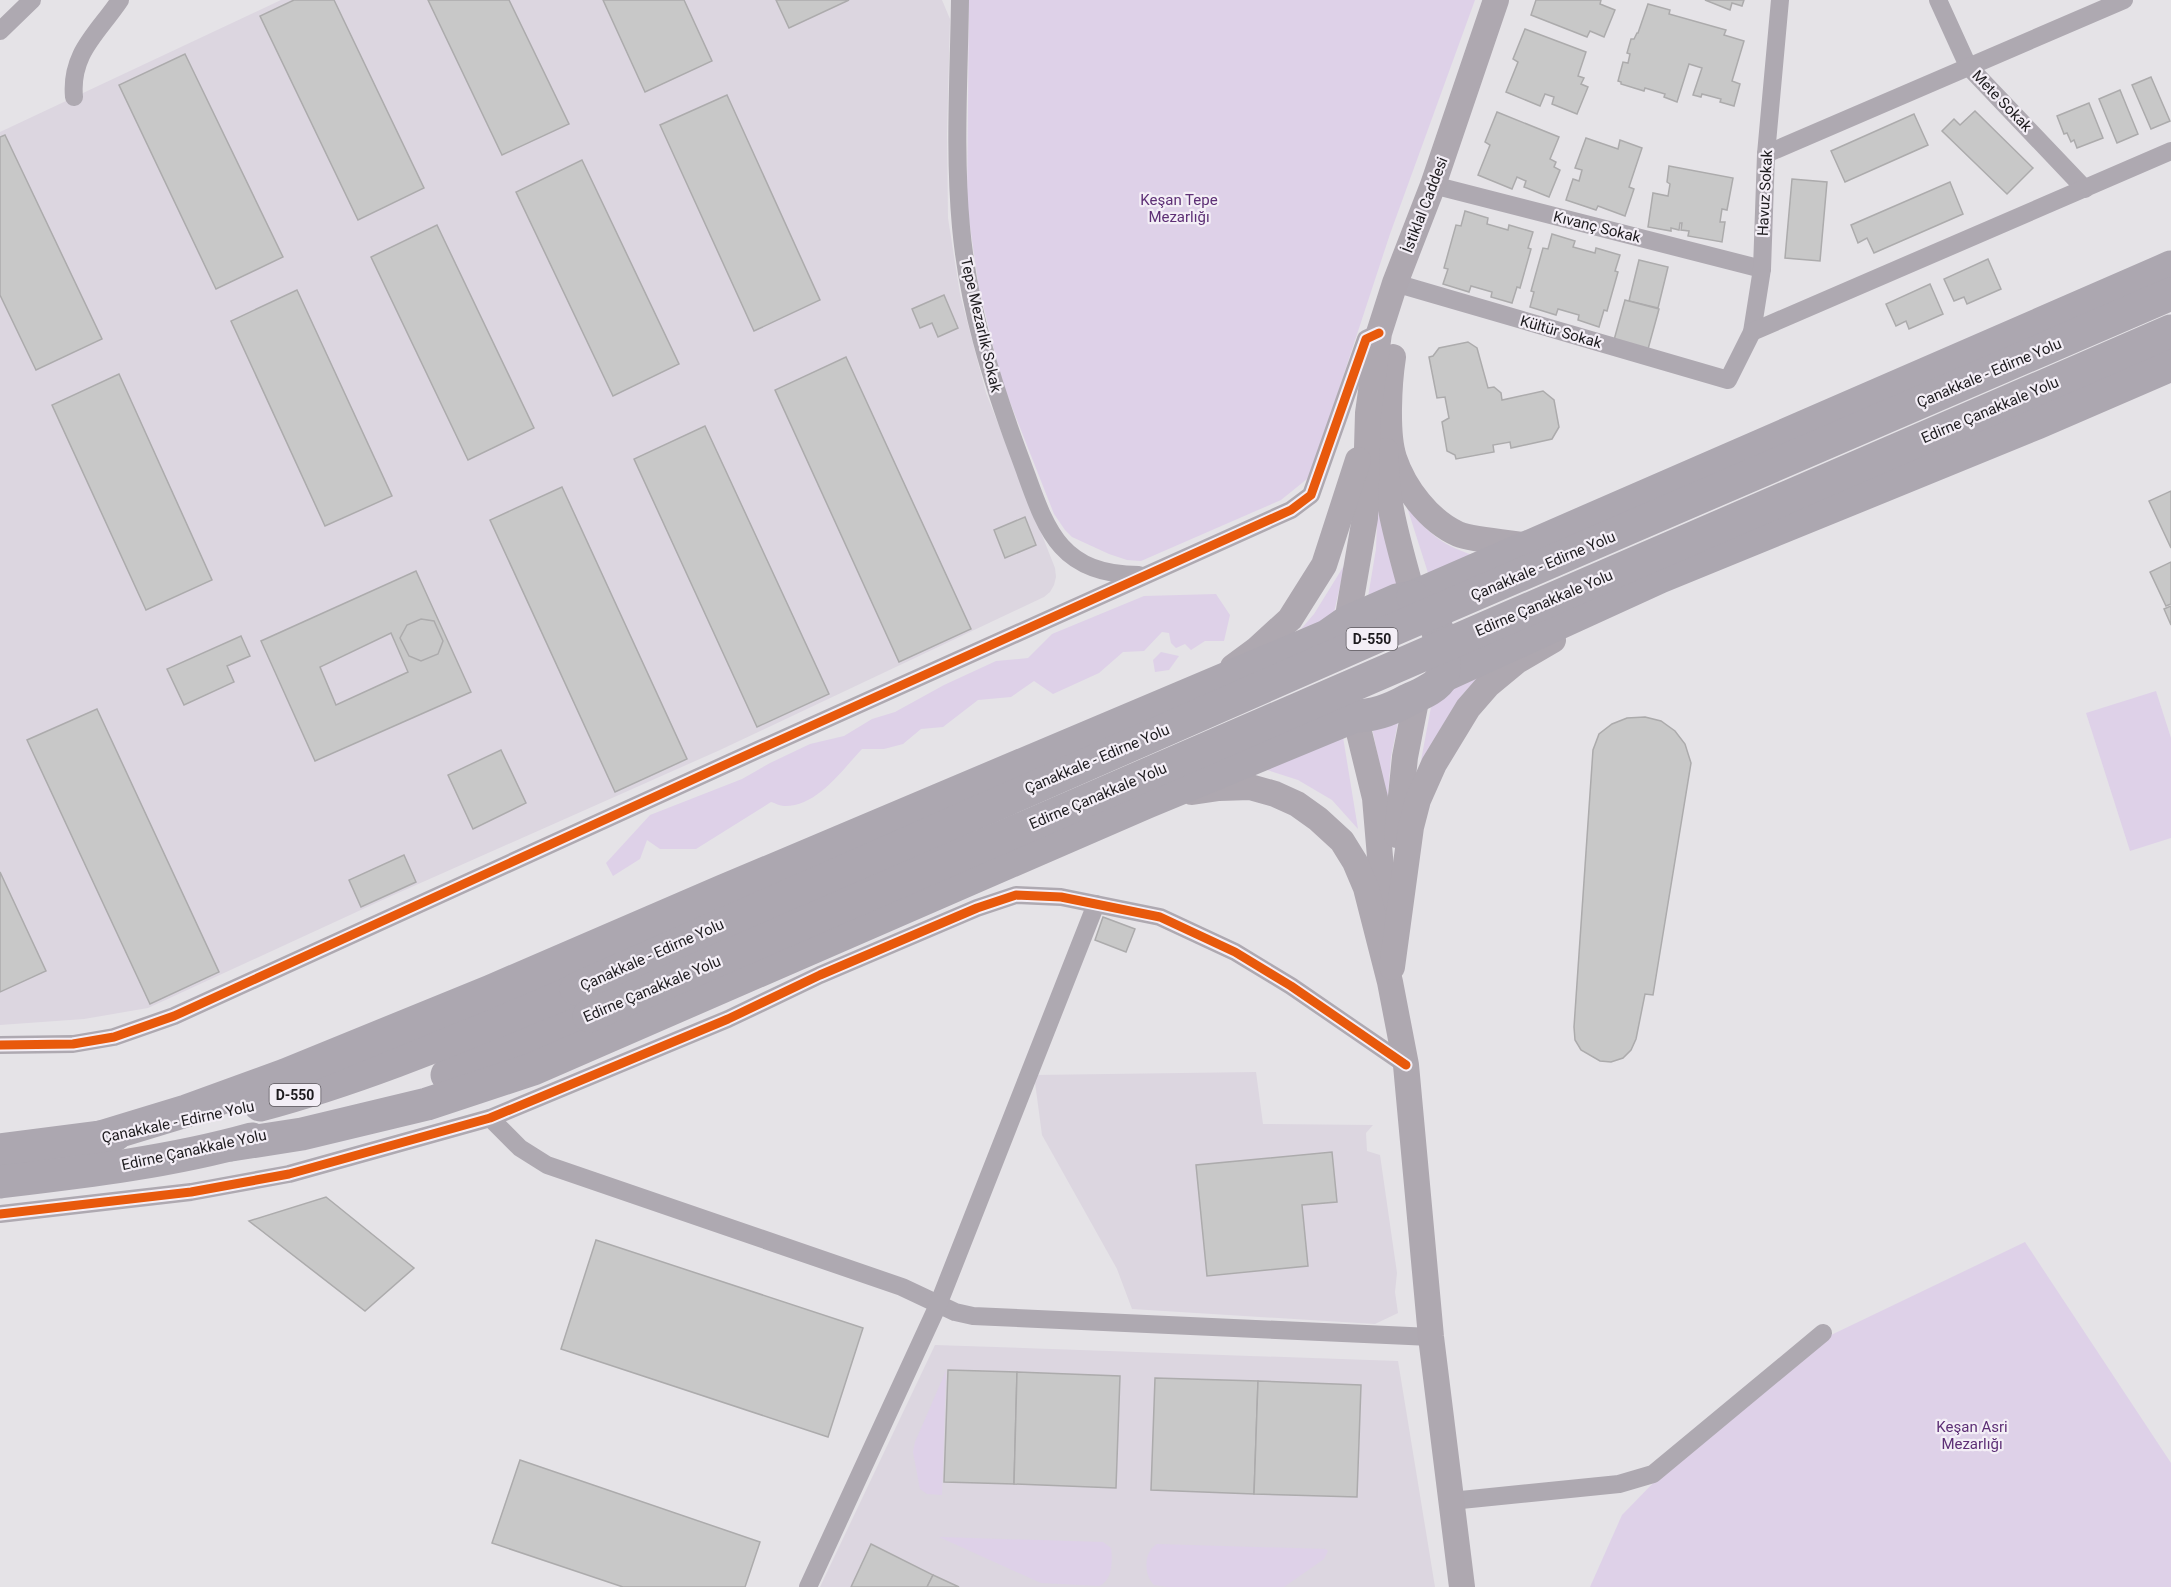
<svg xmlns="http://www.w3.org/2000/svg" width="2171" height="1587" viewBox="0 0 2171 1587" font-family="Roboto,sans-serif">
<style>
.built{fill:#dcd6e0}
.green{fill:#ded1e8}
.building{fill:#c8c8c8;stroke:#acabac;stroke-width:1.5;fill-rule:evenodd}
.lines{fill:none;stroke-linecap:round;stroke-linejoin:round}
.street{stroke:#aea9b1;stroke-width:18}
.secondary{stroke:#aea8b0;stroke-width:26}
.highway{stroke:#aca7b0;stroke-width:33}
.highway-bridge{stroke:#aca7b0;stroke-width:33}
.cycleway-casing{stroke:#f3eef6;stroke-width:13}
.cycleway{stroke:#e8590c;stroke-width:9}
.labels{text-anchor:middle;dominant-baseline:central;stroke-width:4.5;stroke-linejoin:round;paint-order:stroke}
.shield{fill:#f3eef6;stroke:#5d5a5f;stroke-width:1.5}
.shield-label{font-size:14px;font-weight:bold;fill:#1d1b1e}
.street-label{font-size:15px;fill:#1d1b1e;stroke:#f3eef6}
.park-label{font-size:15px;fill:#5d2f75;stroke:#f3eef6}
</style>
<rect width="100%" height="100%" fill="#e5e3e7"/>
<!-- built -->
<g class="built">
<polygon points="281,0 942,0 950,19 947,134 948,218 960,294 986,393 1055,568 1056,577 1054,585 1050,592 1044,597 720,750 389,897 148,1008 84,1019 0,1025 0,132"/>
<polygon points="1256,1072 1263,1124 1373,1125 1366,1133 1367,1151 1380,1155 1397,1273 1395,1292 1398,1313 1375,1324 1132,1309 1117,1269 1042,1135 1034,1075"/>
<polygon points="935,1345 1398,1361 1435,1587 820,1587"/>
</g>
<!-- green -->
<g class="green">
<polygon points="969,0 1475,0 1390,234 1314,465 1307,479 1281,500 1141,561 1127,560 1109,554 1072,537 1065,530 1054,514 1002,382 979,288 967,206"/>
<polygon points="1378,498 1398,590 1367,603 1376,549"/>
<path d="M1407,507C1431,536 1443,546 1479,557L1429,576Z"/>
<polygon points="1345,564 1333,617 1295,636 1314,614"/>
<path d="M1216,594L1230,615L1224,641H1205L1191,650L1185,644L1176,648L1171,643L1169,633L1162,632L1144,651L1123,652L1099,673L1053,694L1034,681L1011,697L978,700L943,727L921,729L903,744L884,749H862C842,770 817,807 784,806C780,806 775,803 771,802L696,849H660L647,840L640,859L613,876L606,863L650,815L742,779L770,763L810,744L844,736L872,719L895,712L944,685L996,661L1028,658L1052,634L1144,596Z"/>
<polygon points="1161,652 1179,656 1169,670 1155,672 1153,660"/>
<polygon points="1488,668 1463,694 1441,728 1420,766 1434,691"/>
<polygon points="2156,691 2171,738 2171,838 2130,851 2086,713"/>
<polygon points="1400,712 1391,757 1386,818 1378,757 1371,723"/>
<polygon points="1343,737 1358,829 1332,800 1298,780 1264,769"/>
<polygon points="2025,1242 2171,1463 2171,1587 1590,1587 1622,1515 1658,1478 1829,1336"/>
<polygon points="946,1371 942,1495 927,1494 920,1489 913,1452 915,1442"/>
<path d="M939,1537L1103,1542L1111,1548C1113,1561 1112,1581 1099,1586L1041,1583Z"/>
<path d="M1157,1544L1326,1549L1328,1551L1324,1559L1284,1587H1168L1154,1585C1143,1574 1144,1551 1157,1544Z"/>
</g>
<!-- building -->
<g class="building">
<polygon points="294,0 334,0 424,188 358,220 260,16"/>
<polygon points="428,0 509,0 569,124 502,155"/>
<polygon points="603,0 684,0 712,61 645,92"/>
<polygon points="776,0 849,0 789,28"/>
<polygon points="1536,0 1601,0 1600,4 1615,10 1604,37 1590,31 1587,37 1531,15"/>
<polygon points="1705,0 1744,0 1742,6 1732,3 1730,10"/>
<polygon points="1648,4 1670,10 1669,14 1726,30 1724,35 1744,41 1732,81 1740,84 1734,106 1720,102 1721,99 1702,94 1701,97 1693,95 1702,68 1689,64 1677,102 1664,97 1665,94 1645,88 1644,91 1621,84 1621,82 1618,81 1623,62 1628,63 1630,54 1627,53 1631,39 1634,39 1637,33 1638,33"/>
<polygon points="1525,29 1586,52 1578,76 1584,78 1581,84 1588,87 1577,114 1552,104 1554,97 1545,94 1540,106 1506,92 1518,62 1513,59"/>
<polygon points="185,54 283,257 216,289 119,85"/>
<polygon points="2151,77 2170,121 2151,129 2132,85"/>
<polygon points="2120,90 2138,134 2117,143 2099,99"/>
<polygon points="727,95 820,300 754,331 660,125"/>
<polygon points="2089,103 2103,138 2077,148 2074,140 2071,142 2067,133 2064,134 2057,116"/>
<polygon points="1975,111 2033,168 2007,194 1942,131 1954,119 1960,125"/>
<polygon points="1497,112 1559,137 1550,159 1556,162 1554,167 1560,170 1549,197 1524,187 1526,181 1517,177 1512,189 1478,175 1490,145 1485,142"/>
<polygon points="1914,114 1928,145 1845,182 1831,151"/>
<polygon points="5,135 102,339 36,370 0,295 0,137"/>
<polygon points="1586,138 1618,149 1620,140 1642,148 1629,187 1634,189 1625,216 1598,206 1596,210 1566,200 1573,179 1579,181 1582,170 1575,168"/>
<polygon points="582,160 679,364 613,396 516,192"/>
<polygon points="1669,166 1733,178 1727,210 1722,209 1720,222 1725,222 1722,242 1688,236 1689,231 1681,230 1682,223 1680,223 1679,230 1671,228 1671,231 1648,227 1653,193 1668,196 1670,184 1667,182"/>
<polygon points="1792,179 1827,182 1820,261 1785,258"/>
<polygon points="1950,182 1963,214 1874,253 1867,238 1858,243 1851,225"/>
<polygon points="1465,211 1488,218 1487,224 1508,230 1509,225 1533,232 1528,248 1531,249 1520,288 1517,287 1512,303 1491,297 1492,292 1471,286 1469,292 1443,284 1448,269 1444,268 1456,225 1461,226"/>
<polygon points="437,225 534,428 468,460 371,257"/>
<polygon points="1552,234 1575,241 1573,247 1595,253 1596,248 1620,255 1615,271 1618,272 1607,311 1604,310 1599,327 1578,320 1579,315 1558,309 1556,315 1530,307 1534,292 1531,291 1543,248 1548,249"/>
<polygon points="1988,259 2001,289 1967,304 1964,297 1954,301 1944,279"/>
<polygon points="1639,260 1668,267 1658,308 1629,301"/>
<polygon points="1930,284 1943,314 1909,329 1906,321 1896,326 1886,304"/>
<polygon points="297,290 392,496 325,526 231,321"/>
<polygon points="944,295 958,328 938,337 932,323 920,328 912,309"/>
<polygon points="1625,300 1659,309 1648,349 1614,340"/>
<polygon points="1468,342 1477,348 1488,388 1494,387 1501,393 1502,400 1543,391 1554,400 1559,427 1552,439 1511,448 1510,442 1493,445 1494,452 1456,459 1455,455 1447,451 1442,422 1449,418 1445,397 1437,398 1429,357 1433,356 1439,348"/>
<polygon points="846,357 971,629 899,662 775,390"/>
<polygon points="119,374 212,580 146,610 52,405"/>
<polygon points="705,426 829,694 757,727 634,459"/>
<polygon points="562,487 687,759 615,792 490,520"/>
<polygon points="2171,491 2171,548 2149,501"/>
<polygon points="1025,517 1036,545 1005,558 994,530"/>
<polygon points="2171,562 2171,604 2166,606 2150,572"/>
<path d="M416,571L471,692L315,761L261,641ZM391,633L408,672L336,705L320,667Z"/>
<polygon points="2171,606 2171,625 2164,609"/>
<polygon points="421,619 434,621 443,641 438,654 421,661 409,656 400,638 407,625"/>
<polygon points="241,636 250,656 227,666 234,682 184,705 167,669"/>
<polygon points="97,709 219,972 150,1004 27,740"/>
<polygon points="1645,717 1661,721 1675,731 1685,744 1691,763 1653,995 1645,994 1636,1039 1631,1050 1623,1058 1611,1062 1600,1061 1581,1050 1575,1040 1574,1027 1593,750 1599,734 1612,724 1627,718"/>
<polygon points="501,750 526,803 473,829 448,775"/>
<polygon points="404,855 416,882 361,907 349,880"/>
<polygon points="0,872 46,971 0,992"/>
<polygon points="1103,917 1135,929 1126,952 1095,940"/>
<polygon points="1332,1152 1337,1202 1302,1205 1308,1266 1207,1276 1196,1165"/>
<polygon points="326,1197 414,1268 365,1311 249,1221"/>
<polygon points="596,1240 863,1328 828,1437 561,1349"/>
<polygon points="948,1370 1017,1372 1014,1484 944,1482"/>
<polygon points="1017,1372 1120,1376 1116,1488 1014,1484"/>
<polygon points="1155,1378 1258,1381 1254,1494 1151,1490"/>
<polygon points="1258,1381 1361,1385 1357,1497 1254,1494"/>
<polygon points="520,1460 760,1542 745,1587 623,1587 492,1543"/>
<polygon points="871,1544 933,1575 927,1587 851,1587"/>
<polygon points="933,1575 959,1587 927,1587"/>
</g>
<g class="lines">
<!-- street -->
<g class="street">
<path d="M960,0C959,75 954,152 961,227C968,305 991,379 1018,452C1044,520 1052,575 1139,575"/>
<polyline points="1938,0 1968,66 2085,189"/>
<polyline points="0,31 32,0"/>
<path d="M74,97C70,53 98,33 120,0"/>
<polyline points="1766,154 2124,0"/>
<polyline points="1433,185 1762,269"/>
<polyline points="1395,283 1728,380 1752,332 1762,269 1766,154 1780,0"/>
<polyline points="1752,332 2171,151"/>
<polyline points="0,1045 73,1044 114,1037 174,1016 729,763 1291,510 1311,495 1366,339 1379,333"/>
<polyline points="490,1118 520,1148 547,1165 902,1287 955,1312 973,1316 1431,1337"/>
<polyline points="0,1214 191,1192 289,1174 490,1118 728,1019 820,975 977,908 1016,895 1061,897 1160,917 1235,952 1291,986 1406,1065"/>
<polyline points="1451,1501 1619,1484 1653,1474 1823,1333"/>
<polyline points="808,1587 938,1305 1096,904"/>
</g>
<!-- secondary -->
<g class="secondary">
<path d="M1393,357C1389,383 1386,434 1394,458C1404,488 1429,521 1458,534C1473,540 1512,543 1531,546"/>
<path d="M1386,451C1384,501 1401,550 1413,597"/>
<polyline points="1347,622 1365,518 1368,413 1379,333 1395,283 1433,185 1496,0"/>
<polyline points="1233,667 1256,650 1290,619 1324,565 1358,460"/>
<polyline points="1355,716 1375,798 1385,916"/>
<polyline points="1192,792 1219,788 1250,787 1275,794 1297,804 1318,819 1342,841 1355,862 1366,888 1390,982 1406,1065 1431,1337 1462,1587"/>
<polyline points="1397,835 1405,757 1417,696"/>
<polyline points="1392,967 1411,827 1418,800 1434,764 1468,708 1488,685 1517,661 1553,640"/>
</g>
<!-- highway -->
<g class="highway">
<polyline points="1443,676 1660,577 2037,423 2171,365"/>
<polyline points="447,1075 589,1016"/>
<path d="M260,1105C369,1076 472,1031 576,989"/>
<polyline points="94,1139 186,1111 285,1075 491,991 723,891 1327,636 1347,622 1397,600 1413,597 2171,267"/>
<path d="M231,1145L302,1134L427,1104L533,1069L1147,802L1355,716C1374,716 1392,709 1408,700C1419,695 1437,688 1442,677C1448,664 1439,630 1432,618C1428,611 1419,604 1413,597"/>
<polyline points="0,1150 115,1135"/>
<path d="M0,1182C84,1172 170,1162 252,1139"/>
</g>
<!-- highway-bridge -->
<g class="highway-bridge">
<polyline points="576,989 1390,631 2171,294"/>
<polyline points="589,1016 2171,331"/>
</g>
<defs>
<g id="cycleway">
<polyline points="0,1045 73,1044 114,1037 174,1016 729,763 1291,510 1311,495 1366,339 1379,333"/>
<polyline points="0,1214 191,1192 289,1174 490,1118 728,1019 820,975 977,908 1016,895 1061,897 1160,917 1235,952 1291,986 1406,1065"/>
</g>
</defs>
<!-- cycleway casing -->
<use href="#cycleway" class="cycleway-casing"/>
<!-- cycleway -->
<use href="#cycleway" class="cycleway"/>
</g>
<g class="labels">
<!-- shield labels -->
<g class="shield">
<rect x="1346.5" y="628" width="51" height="22" rx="4.5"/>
<rect x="269.5" y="1084" width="51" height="22" rx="4.5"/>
</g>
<g class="shield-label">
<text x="1372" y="639">D-550</text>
<text x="295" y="1095">D-550</text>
</g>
<!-- street labels -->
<g class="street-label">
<text transform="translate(2002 101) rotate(46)">Mete Sokak</text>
<text transform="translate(1765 193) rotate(-87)">Havuz Sokak</text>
<text transform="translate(1425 205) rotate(-69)">İstiklal Caddesi</text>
<text transform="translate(1597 227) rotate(14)">Kıvanç Sokak</text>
<text transform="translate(981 325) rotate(77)">Tepe Mezarlık Sokak</text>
<text transform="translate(1561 332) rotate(16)">Kültür Sokak</text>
<text transform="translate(1989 373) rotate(-23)">Çanakkale - Edirne Yolu</text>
<text transform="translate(1990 410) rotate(-23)">Edirne Çanakkale Yolu</text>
<text transform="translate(1543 566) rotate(-23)">Çanakkale - Edirne Yolu</text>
<text transform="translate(1544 603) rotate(-23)">Edirne Çanakkale Yolu</text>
<text transform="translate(1097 759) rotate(-23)">Çanakkale - Edirne Yolu</text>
<text transform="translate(1098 796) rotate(-23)">Edirne Çanakkale Yolu</text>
<text transform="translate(652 955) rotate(-24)">Çanakkale - Edirne Yolu</text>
<text transform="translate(652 989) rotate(-23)">Edirne Çanakkale Yolu</text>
<text transform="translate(178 1122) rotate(-12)">Çanakkale - Edirne Yolu</text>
<text transform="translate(194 1150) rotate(-12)">Edirne Çanakkale Yolu</text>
</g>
<!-- park labels -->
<g class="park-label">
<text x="1179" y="200">Keşan Tepe<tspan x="1179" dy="17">Mezarlığı</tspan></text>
<text x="1972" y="1427">Keşan Asri<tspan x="1972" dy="17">Mezarlığı</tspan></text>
</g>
</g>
</svg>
